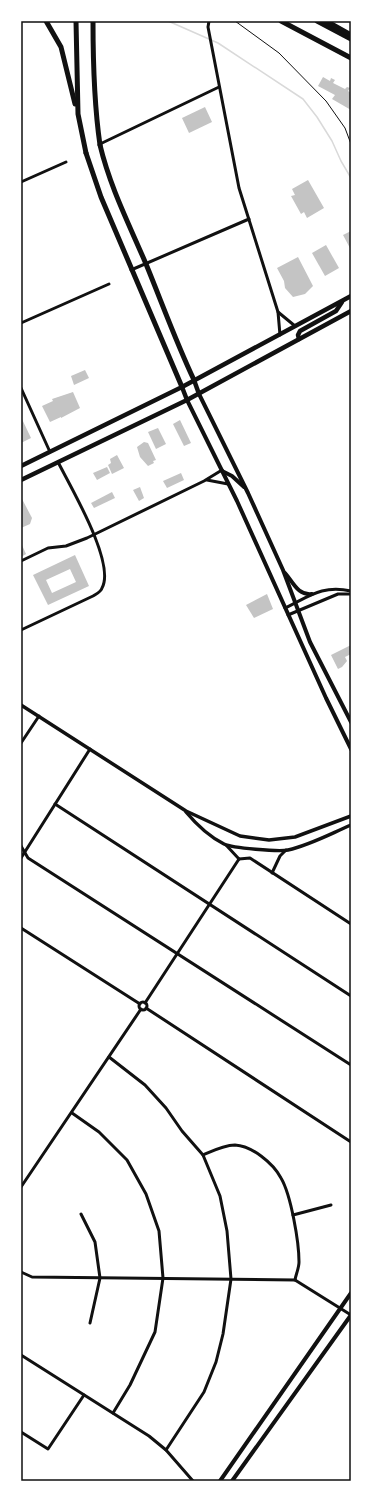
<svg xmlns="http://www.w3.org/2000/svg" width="372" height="1502" viewBox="0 0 372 1502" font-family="Poppins,sans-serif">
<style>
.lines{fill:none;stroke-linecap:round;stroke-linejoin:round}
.stream{stroke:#d9d9d9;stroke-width:1.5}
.building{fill:#c4c4c4;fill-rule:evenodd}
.path{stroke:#111;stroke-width:1}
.minor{stroke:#111;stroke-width:3}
.tertiary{stroke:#111;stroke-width:3.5}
.secondary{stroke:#111;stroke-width:4}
.primary{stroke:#111;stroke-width:4.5}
.trunk{stroke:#111;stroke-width:5}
.motorway{stroke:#111;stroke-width:5}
.neatline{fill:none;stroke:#111;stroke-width:1.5}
</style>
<rect width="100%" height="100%" fill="#fff"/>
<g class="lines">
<!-- stream -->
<polyline class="stream" points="168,21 218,43 303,99 317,117 332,141 341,161 351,178"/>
</g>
<!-- building -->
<g class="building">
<polygon points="323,77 330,81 331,78 335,80 333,83 345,89 347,87 350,88 348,91 351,93 351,110 332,99 335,95 318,86"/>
<polygon points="205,107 212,122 189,133 182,118"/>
<polygon points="308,180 324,208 307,218 304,212 301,214 291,196 295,195 292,189"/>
<polygon points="351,231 351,250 343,235"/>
<polygon points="326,245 339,268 325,276 312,253"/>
<polygon points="298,257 313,286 305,294 293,297 285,288 284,281 277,268"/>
<polygon points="85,370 89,378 74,385 71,376"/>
<polygon points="73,392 80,408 61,418 61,417 50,422 42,406 53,401 52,399"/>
<polygon points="21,417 31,438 21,443"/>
<polygon points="180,420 191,443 184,446 173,424"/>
<polygon points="158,428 166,444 156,449 148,432"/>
<polygon points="144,442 148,443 156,460 153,461 154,463 148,466 140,457 137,447"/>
<polygon points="117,455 124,468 112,474 108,465 111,463 110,459"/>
<polygon points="107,467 110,473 97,480 93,473"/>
<polygon points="181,473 184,480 167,488 163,481"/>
<polygon points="140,487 144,498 139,501 133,490"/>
<polygon points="112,492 115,498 94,508 91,503"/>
<polygon points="21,497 32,518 30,524 21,528"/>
<polygon points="21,543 26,554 21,557"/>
<path d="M75,555L89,586L48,605L33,575ZM70,569L76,582L52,593L46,580Z"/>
<polygon points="267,594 273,609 254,618 246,605"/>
<polygon points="351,645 351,654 345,657 347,661 342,667 338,669 331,655"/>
</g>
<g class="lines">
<!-- path -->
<polyline class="path" points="235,21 279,53 326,101 345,128 351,144"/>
<!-- minor -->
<g class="minor">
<polyline points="209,21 208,27 239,188 278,312 280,335"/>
<polyline points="100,144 219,87"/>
<polyline points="21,182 66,162"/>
<polyline points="131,270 249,219"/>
<polyline points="278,312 295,326"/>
<polyline points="21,323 109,284"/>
<polyline points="21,388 50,452"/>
<polyline points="207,480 228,484"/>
<polyline points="21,561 48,548 66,546 87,538 204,481 222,470"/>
<path d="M285,608C310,596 322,585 351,591"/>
<polyline points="288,615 338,594 351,594"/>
<path d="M21,630L93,596C96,594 101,592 102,588C116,563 70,486 58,462"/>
<polyline points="21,743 39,716"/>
<polyline points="55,804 351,996"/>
<polyline points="226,845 239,859"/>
<polyline points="21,846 28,858 351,1065"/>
<polyline points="21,858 90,749"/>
<polyline points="239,859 250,858 351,924"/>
<polyline points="272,873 280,856 286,850"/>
<polyline points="21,928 140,1004"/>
<circle cx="143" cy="1006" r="4"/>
<polyline points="145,1003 239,859"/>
<polyline points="146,1008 351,1142"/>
<polyline points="109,1057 145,1085 166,1108 182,1131 203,1155 220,1196 227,1231 231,1279 223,1334 216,1362 204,1392 166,1450"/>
<polyline points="72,1113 99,1132 127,1160 146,1194 159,1231 163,1278 155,1332 130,1385 113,1413"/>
<path d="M203,1155C212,1151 224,1145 235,1145C252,1146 273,1163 281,1178C291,1195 299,1242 299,1262C299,1268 296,1274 295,1280"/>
<polyline points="21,1187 141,1009"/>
<polyline points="81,1214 95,1242 100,1278 90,1323"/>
<polyline points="293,1215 331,1205"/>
<polyline points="21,1272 32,1277 295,1280 351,1315"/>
<polyline points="21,1355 149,1436 166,1450 193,1481"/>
<polyline points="21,1432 48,1449 84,1395"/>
</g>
<!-- tertiary -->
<g class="tertiary">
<polyline points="21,705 186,811 240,836 269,840 295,837 351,816"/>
<path d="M186,812C196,824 210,837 224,844C232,848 279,852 288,850C310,845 330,834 351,825"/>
</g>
<!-- secondary -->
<g class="secondary">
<polyline points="199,394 248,493 283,570 310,642 351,722"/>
<polyline points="187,400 237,501 326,698 351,749"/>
<polyline points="222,471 232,476 244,487"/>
<path d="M285,573C293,582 298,596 312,594"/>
<polyline points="220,1481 351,1293"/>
<polyline points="232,1481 351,1315"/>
</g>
<!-- primary -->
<g class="primary">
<polyline points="299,339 298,335 300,331 336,311 342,302"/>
<polyline points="194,380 199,394"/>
<polyline points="182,387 187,400"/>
<polyline points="21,466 182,387 351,296"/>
<polyline points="21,480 187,400 351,311"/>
</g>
<!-- trunk -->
<g class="trunk">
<path d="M100,145C110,187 129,224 146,264C162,303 176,342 194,380"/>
<polyline points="86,153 101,197 182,387"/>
</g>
<!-- motorway -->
<g class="motorway">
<polyline points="46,21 61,47 75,104"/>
<polyline points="76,21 78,114 86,153"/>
<path d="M93,21C93,62 94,104 100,145"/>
<polyline points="281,21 351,58"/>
<polyline points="317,21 351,39"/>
<polyline points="326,21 351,35"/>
</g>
</g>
<!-- border -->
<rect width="372" height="1502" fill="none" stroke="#ffffff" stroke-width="44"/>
<rect x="22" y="22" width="328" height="1458" class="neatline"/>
</svg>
